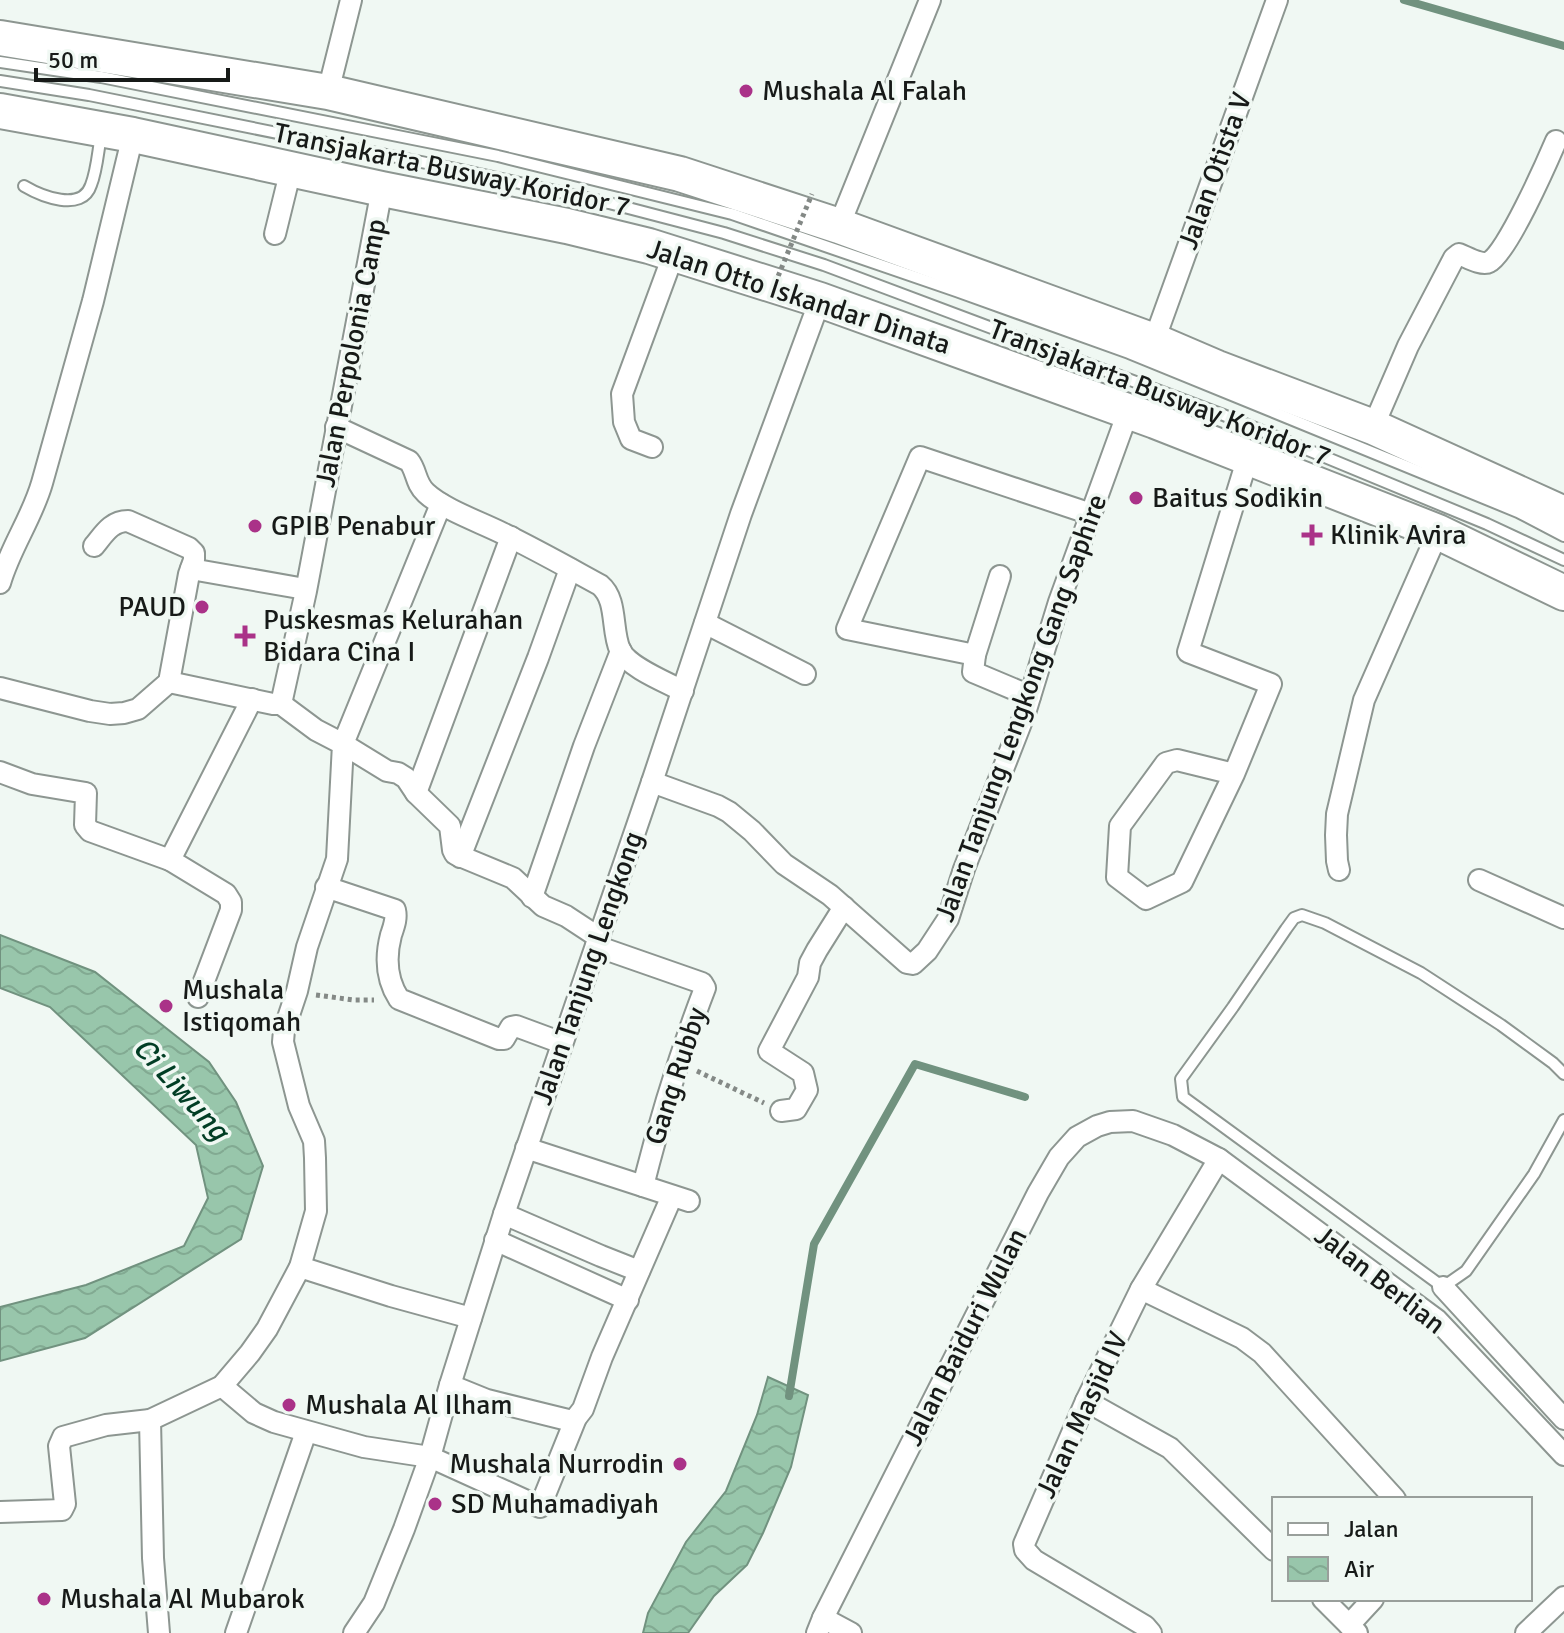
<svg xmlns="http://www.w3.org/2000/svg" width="1564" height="1633" viewBox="0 0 1564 1633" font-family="Signika,sans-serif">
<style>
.water{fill:url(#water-waves);stroke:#71927f;stroke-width:2}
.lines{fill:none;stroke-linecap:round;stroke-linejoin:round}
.stream{stroke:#71927f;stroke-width:8}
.lane-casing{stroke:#8d9691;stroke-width:14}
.street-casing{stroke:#8d9691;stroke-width:24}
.primary-casing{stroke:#8d9691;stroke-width:38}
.path{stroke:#848986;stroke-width:5;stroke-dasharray:4 4;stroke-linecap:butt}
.lane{stroke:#fff;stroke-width:10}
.street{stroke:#fff;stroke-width:20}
.primary{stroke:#fff;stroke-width:34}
.path-bridge{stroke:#848986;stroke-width:5;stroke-dasharray:4 4;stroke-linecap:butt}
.poi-dot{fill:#aa3288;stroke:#f0f8f3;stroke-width:3}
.labels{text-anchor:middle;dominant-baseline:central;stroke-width:7;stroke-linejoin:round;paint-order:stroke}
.poi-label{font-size:28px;fill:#171a18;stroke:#f0f8f3;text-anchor:start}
.street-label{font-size:28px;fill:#171a18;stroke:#f0f8f3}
.water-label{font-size:30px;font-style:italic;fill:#013d24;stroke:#f0f8f3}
</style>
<defs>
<pattern id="water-waves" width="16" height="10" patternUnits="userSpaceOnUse" patternTransform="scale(2)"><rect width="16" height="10" fill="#98c6ab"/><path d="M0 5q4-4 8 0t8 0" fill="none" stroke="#82aa92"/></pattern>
</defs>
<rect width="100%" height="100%" fill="#f0f8f3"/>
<!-- water -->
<g class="water">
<polygon points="0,935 95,972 209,1062 236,1102 263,1166 241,1239 85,1338 0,1361 0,1307 86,1285 184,1246 208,1198 196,1145 50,1007 0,988"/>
<polygon points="768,1377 808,1395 791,1467 763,1533 747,1565 714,1596 688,1633 643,1633 648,1613 686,1542 726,1491 757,1415"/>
</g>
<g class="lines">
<!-- stream -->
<g class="stream">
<polyline points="1404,0 1564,46"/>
<polyline points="789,1396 814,1244 915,1064 1025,1097"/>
</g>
<defs>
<g id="lane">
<polyline points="0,62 101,77 498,156 732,214 956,291 1129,353 1518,512 1564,536"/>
<polyline points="0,81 89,95 461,170 609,203 724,233 824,265 1221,414 1487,524 1564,560"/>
<path d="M24,186C41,196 82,213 91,185C97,170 98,151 101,135"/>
<polyline points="1564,1074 1553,1063 1501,1025 1421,973 1325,923 1302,915 1294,918 1286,929 1233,1007 1181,1079 1183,1097 1443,1287 1466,1271 1534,1174 1564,1120"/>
</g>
<g id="street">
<polyline points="328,92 351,0"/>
<polyline points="839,226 930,0"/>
<polyline points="275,234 291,169"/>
<polyline points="1154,341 1277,0"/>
<path d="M336,427L409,461C417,471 415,483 426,493C443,509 480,522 502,533C535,549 567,567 600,585C618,600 611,630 620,650C628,667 666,682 683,691"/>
<path d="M1373,427L1408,346L1454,258L1459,254C1467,257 1482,266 1489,262C1506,255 1547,162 1556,141"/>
<polyline points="652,447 631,439 624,422 622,394 674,253"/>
<polyline points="441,504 343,744 387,771 398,773 406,778 416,793 450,826 453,850 455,854 513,878 543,906 566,916 598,937"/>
<polyline points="191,569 305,589"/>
<path d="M0,583C10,548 32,518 42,483L93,301L133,135"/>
<polyline points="705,623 805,674"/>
<polyline points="975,655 1000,576"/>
<path d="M0,688L90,711L110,714L124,713L138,709L169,682L189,574L194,560V553L189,548L128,521C111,521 104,534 94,546"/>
<polyline points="1030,696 973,672 975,655 847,629 920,457 1091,514"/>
<polyline points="281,704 306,591 382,189"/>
<polyline points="0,772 32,784 86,793 85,825 90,831 170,860"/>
<polyline points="1234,774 1177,760 1166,763 1120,826 1117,877 1146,899 1182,882 1234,774 1271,684 1188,652 1248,457"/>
<polyline points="652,782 718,806 729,812 752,831 784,864 830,895 907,963 913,964 927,951 948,919 964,869 1025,713 1059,602 1128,412"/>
<polyline points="416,793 511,537"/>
<polyline points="460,857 538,658 570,569"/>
<polyline points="1339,870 1337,861 1336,835 1337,814 1364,700 1438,532"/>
<polyline points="1479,880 1564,918"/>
<path d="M326,887L395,910C397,919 394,926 391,935C385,958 386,979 399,999L499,1039H504L511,1027L516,1026L562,1043"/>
<polyline points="532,897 584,746 621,651"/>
<path d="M596,946L702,983L705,988C680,1053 660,1119 643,1186"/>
<polyline points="198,997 231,910 231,902 226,894 170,860 252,699"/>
<polyline points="781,1111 796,1109 807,1090 803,1073 769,1051 808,977 810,963 817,950 844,907"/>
<polyline points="526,1148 689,1201"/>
<polyline points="504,1214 601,1256 639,1271"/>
<polyline points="495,1240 628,1300"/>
<polyline points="300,1267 391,1296 471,1318"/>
<polyline points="1443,1287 1564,1419"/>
<polyline points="1141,1289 1242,1338 1262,1353 1395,1499"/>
<polyline points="450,1385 487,1400 572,1421 576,1418"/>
<polyline points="222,1386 254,1413 274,1422 364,1447 430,1457 540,1507 576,1418 583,1409 602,1357 672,1196"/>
<polyline points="1086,1401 1170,1448 1274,1550"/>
<polyline points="150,1420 153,1558 159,1633"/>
<polyline points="0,1512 62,1510 65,1504 59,1446 63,1437 106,1425 150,1420 222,1386 250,1353 267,1329 300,1267 316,1211 315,1158 314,1141 299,1106 283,1042 284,1030 297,991 307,947 337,859 343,744 316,730 281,704 273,704 169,682"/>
<polyline points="1323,1599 1357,1633"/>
<polyline points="823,1618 851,1633"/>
<polyline points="1349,1625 1373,1599"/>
<polyline points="236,1633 306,1432"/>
<polyline points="354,1633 374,1603 404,1529 430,1457 450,1385 504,1214 652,782 741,514 820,300"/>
<polyline points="817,1633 823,1618 1038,1193 1059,1157 1077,1137 1097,1126 1110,1122 1133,1121 1173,1135 1219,1159 1437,1320 1564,1455"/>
<polyline points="1151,1633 1145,1626 1034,1560 1025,1550 1024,1544 1086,1401 1141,1289 1219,1159"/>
<polyline points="1526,1633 1564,1597"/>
</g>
<g id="primary">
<polyline points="0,38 328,92 680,174 839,226 1154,341 1217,368 1373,427 1564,514"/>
<polyline points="0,111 133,135 382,189 567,226 649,246 820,300 1155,421 1438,532 1564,593"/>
</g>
</defs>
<!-- lane casing -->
<use href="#lane" class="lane-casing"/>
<!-- street casing -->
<use href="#street" class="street-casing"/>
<!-- primary casing -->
<use href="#primary" class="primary-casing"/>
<!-- path -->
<g class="path">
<polyline points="316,995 354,1000 374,1000"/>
<polyline points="697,1071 764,1103"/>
</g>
<!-- lane -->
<use href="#lane" class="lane"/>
<!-- street -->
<use href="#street" class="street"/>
<!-- primary -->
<use href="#primary" class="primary"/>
<!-- path-bridge -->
<polyline class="path-bridge" points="772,291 812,194"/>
</g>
<!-- markers -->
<g class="poi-dot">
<circle cx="746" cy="91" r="8"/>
<circle cx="1136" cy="498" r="8"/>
<circle cx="255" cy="526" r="8"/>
<path d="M1308 523h8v8h8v8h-8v8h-8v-8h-8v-8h8z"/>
<circle cx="202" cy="607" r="8"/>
<path d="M241 624h8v8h8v8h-8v8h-8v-8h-8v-8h8z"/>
<circle cx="166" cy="1006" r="8"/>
<circle cx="289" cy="1405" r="8"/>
<circle cx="680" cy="1464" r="8"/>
<circle cx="435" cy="1504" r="8"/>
<circle cx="44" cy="1599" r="8"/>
</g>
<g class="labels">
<!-- poi labels -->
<g class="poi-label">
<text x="762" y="91">Mushala Al Falah</text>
<text x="1152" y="498">Baitus Sodikin</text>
<text x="271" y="526">GPIB Penabur</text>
<text x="1330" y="535">Klinik Avira</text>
<text x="186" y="607" text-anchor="end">PAUD</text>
<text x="263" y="620">Puskesmas Kelurahan<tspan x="263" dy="32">Bidara Cina I</tspan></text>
<text x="182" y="990">Mushala<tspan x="182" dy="32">Istiqomah</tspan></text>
<text x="305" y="1405">Mushala Al Ilham</text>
<text x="664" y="1464" text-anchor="end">Mushala Nurrodin</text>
<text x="451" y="1504">SD Muhamadiyah</text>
<text x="60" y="1599">Mushala Al Mubarok</text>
</g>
<!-- street labels -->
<g class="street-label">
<text transform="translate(452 170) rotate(12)">Transjakarta Busway Koridor 7</text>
<text transform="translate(1215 171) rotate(-70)">Jalan Otista V</text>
<text transform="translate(799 297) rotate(18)">Jalan Otto Iskandar Dinata</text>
<text transform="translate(351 353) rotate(-79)">Jalan Perpolonia Camp</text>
<text transform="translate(1160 393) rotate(21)">Transjakarta Busway Koridor 7</text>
<text transform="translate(1021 708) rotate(-70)">Jalan Tanjung Lengkong Gang Saphire</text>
<text transform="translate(588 968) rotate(-71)">Jalan Tanjung Lengkong</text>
<text transform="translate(676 1076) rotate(-72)">Gang Rubby</text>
<text transform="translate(1380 1280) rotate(38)">Jalan Berlian</text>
<text transform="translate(965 1337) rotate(-63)">Jalan Baiduri Wulan</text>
<text transform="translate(1082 1415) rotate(-65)">Jalan Masjid IV</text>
</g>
<!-- water labels -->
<g class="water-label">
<text transform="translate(181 1089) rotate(48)">Ci Liwung</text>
</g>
</g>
<!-- legend -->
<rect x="1272" y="1497" width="260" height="104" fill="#f0f8f3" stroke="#999f9b" stroke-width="2"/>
<rect x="1288" y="1523" width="40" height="12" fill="#ffffff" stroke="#999f9b" stroke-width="2"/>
<text x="1344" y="1537" font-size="24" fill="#171a18">Jalan</text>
<rect x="1288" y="1557" width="40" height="24" fill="url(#water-waves)" stroke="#999f9b" stroke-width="2"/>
<text x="1344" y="1577" font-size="24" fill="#171a18">Air</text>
<!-- scale -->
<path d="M36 68v12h192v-12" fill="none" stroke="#171a18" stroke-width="4"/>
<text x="48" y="68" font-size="24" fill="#171a18" stroke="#f0f8f3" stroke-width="6" paint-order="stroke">50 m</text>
</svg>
